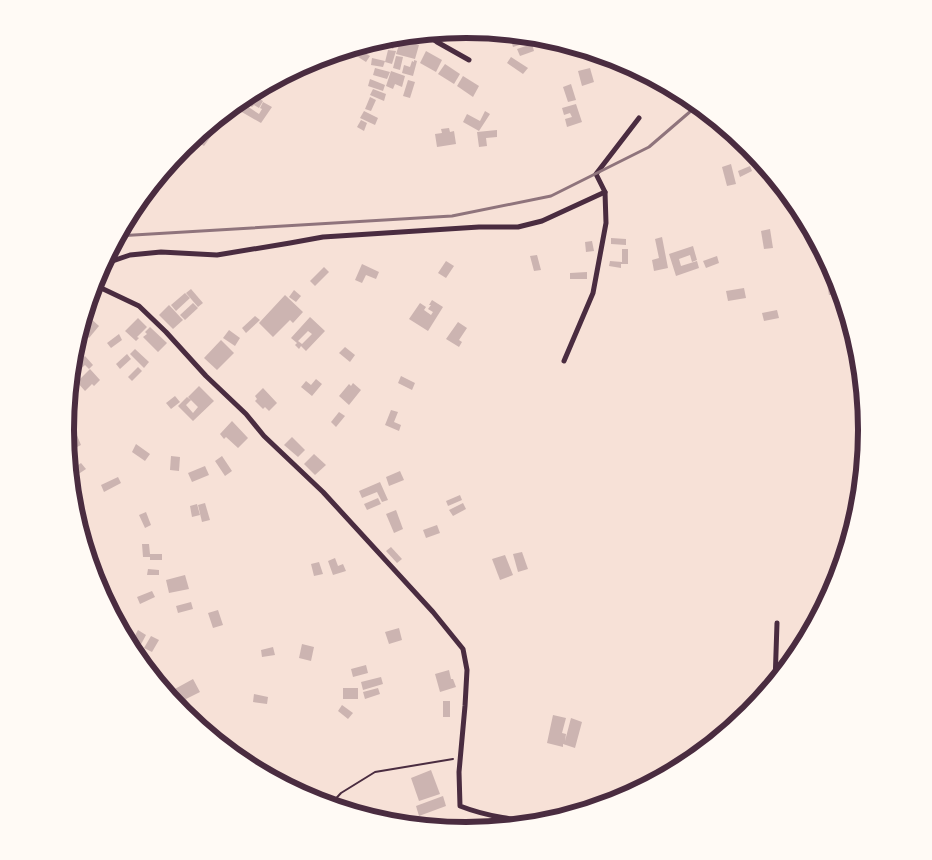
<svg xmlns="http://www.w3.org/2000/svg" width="932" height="860" viewBox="0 0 932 860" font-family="Manrope,sans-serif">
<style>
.building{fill:#ccb4b1;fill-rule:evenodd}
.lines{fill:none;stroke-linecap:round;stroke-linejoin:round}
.path{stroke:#4a2c40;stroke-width:2}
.minor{stroke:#4a2c40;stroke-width:5}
.rail{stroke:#8f747c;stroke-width:3}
.rim{fill:none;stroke:#4a2c40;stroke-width:6}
</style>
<rect width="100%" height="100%" fill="#f7e1d7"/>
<!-- building -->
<g class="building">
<polygon points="398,35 399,36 393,49 376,41 376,40 386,37 385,39 387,40 388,36"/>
<polygon points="527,35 530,35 532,41 513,47 511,40"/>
<polygon points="403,38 408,39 407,41 419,45 415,59 396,54 401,39 402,40"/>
<polygon points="532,44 534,51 520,56 517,49"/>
<polygon points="355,47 370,56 366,62 352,53"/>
<polygon points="388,50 396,51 392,64 385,62"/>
<polygon points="426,51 442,60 436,72 420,63"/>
<polygon points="396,56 403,57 400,70 393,68"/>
<polygon points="511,57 528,68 523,74 507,63"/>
<polygon points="372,58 385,61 383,67 371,65"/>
<polygon points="414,60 417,61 413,76 402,73 404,65 410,67 412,61 414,62"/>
<polygon points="445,64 460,74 454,84 438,74"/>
<polygon points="375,68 390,72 387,79 373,75"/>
<polygon points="590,68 594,82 582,86 578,71"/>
<polygon points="391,71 405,76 402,87 395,84 393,89 386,86"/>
<polygon points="463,76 479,86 473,97 457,86"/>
<polygon points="370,79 385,85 383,91 368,86"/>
<polygon points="408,80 415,82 410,98 403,96"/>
<polygon points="571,84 576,100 568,102 563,87"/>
<polygon points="373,89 386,94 384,101 370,95"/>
<polygon points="250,93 263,101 259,108 254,105 252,107 245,103"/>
<polygon points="370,97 376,100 371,111 365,109"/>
<polygon points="263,102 272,107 261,123 240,111 244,104 259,114 262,109 260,108"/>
<polygon points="576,104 582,122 567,127 565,119 572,117 570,113 564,115 562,108"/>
<polygon points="364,111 378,118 375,125 360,118"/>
<polygon points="485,111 490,114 479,131 463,122 467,114 480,121"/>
<polygon points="361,120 367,123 364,131 357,127"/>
<polygon points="449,128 450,132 454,131 456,144 437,147 435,134 442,133 441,129"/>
<polygon points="204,129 212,135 204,146 196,141"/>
<polygon points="497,130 497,137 486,138 487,146 479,147 477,132"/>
<polygon points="731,164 736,184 727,186 722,167"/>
<polygon points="750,166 752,171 740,177 738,171"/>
<polygon points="770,229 773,248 764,249 761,231"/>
<polygon points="662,237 668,268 654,271 652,260 659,258 655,239"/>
<polygon points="611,238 626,239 626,245 611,244"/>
<polygon points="592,241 594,251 586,252 585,242"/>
<polygon points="693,246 697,260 692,262 690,255 679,259 681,266 697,261 699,268 676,276 669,254"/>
<polygon points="622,249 628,249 628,264 621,264 621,268 609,266 610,261 622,262"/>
<polygon points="537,255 541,270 534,271 530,256"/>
<polygon points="717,256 719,263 706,268 703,261"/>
<polygon points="446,261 454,266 446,278 438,273"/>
<polygon points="362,264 379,272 376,279 366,275 362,283 355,280"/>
<polygon points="324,267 329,272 315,286 310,281"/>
<polygon points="587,272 587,279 570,279 570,273"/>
<polygon points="836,283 836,295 829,295 827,284"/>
<polygon points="744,288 746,298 728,301 726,291"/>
<polygon points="191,289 203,303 198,307 186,293"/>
<polygon points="294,290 301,296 296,302 289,297"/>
<polygon points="185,293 190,298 176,311 171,305"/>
<polygon points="285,295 303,312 293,323 290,320 273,337 259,323"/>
<polygon points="432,300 443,307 428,331 409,319 420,303 426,307 424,310 431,315 433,312 428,309 431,305 429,305"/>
<polygon points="193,303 198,308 185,320 180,315"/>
<polygon points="169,305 183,320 173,329 159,315"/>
<polygon points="777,310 779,318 764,321 762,313"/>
<polygon points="255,316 260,320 246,333 242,328"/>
<polygon points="89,317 99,326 89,338 79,330"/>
<path d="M310,317L325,331L306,351L301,346L299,349L295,345L297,343L291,338ZM308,331L312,334L302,344L298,341Z"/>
<polygon points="138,318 147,327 137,337 139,338 136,341 125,331"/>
<polygon points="458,322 467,328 459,340 462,342 459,347 446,339"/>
<polygon points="150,327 167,343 158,352 143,337 147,334 145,332"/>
<polygon points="229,330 240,338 235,346 223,338"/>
<polygon points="119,334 122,340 111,348 107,343"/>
<polygon points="221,340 234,353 217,370 204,358"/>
<polygon points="345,347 355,355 350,362 339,353"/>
<polygon points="135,349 149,362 144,368 130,354"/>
<polygon points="127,354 131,359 120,369 116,364"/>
<polygon points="85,356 93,365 89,369 85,365 76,373 79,377 76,381 70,375 71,368"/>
<polygon points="138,367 142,371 132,381 128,377"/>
<polygon points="90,369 100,380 94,386 92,384 85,391 77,382"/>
<polygon points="401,376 415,383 412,390 398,383"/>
<polygon points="316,379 322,384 312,396 301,387 306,381 311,385"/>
<polygon points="353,383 361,390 349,405 339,396 349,384 351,386"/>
<polygon points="199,386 214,401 193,421 178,406 187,397 191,400 186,405 193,413 198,407 188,397"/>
<polygon points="263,388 277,403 269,411 265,407 263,409 255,401 257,399 255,396"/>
<polygon points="175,396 180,402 171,409 166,403"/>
<polygon points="391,410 398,412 394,422 401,425 399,431 385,425"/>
<polygon points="339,412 345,416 336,427 331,422"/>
<polygon points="232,421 248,438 238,448 226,437 224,439 220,434"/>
<polygon points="76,433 81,445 75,448 70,436"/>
<polygon points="292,437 305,450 298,457 284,445"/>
<polygon points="136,444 150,454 145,461 132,452"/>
<polygon points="314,454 326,465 315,475 304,464"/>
<polygon points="171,456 180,457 179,471 170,470"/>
<polygon points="222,456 232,471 225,476 215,461"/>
<polygon points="81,463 86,469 74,477 70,471"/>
<polygon points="205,466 209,475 192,482 188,473"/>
<polygon points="400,471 404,480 389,486 386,477"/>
<polygon points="118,477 121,483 104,492 101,485"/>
<polygon points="380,482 388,500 382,502 377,492 362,498 359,491"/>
<polygon points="460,495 462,500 448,506 446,501"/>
<polygon points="378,498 381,504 367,510 364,504"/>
<polygon points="205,503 210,520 202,522 198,505"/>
<polygon points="463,503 466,509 453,516 449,510"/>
<polygon points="197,504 200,515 192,517 190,506"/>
<polygon points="396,510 403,529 394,533 386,514"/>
<polygon points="146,512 151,525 145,528 139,515"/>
<polygon points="437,525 440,533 426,538 423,530"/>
<polygon points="142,544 149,544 150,554 162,554 162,560 150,560 150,557 143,557"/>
<polygon points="391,547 402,559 397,563 386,551"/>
<polygon points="522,552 528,569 518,572 513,554"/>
<polygon points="505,555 513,575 500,580 492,559"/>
<polygon points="335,558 338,566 343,564 346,571 333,575 328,561"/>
<polygon points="319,562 323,574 314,576 311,564"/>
<polygon points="148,569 159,570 159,575 147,575"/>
<polygon points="185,575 189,589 169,593 166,580"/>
<polygon points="152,591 155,597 140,604 137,597"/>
<polygon points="191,602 193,609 178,613 176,606"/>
<polygon points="218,610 223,625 213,628 208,613"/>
<polygon points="399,628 402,640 389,644 385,632"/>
<polygon points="138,630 146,635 139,648 131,643"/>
<polygon points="151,636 159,640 152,652 144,648"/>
<polygon points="302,644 314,647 311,661 299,658"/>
<polygon points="273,647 275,655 262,657 261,650"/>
<polygon points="366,665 368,673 353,677 351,669"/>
<polygon points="449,670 451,679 453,679 456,687 440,692 435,674"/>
<polygon points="381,677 383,684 363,690 361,682"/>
<polygon points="193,679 200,692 186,699 188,703 185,704 183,700 179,702 173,690"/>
<rect x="343" y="688" width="15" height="11"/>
<polygon points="378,688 380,694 365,699 363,692"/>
<polygon points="254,694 268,697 267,704 253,702"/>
<rect x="443" y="701" width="7" height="16"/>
<polygon points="342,705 353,713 348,719 338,711"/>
<polygon points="553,715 566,718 562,733 566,734 565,741 571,718 582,722 575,748 563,744 563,747 547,743"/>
<polygon points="431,770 440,794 419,801 411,778"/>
<polygon points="443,796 446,806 419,816 416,806"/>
</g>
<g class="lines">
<!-- path -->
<polyline class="path" points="329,806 341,793 375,772 453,759"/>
<!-- minor -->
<g class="minor">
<polyline points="425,33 437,42 469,60"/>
<polyline points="101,265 130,255 161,252 217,255 290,243 323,237 479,227 518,227 542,221 605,192"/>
<path d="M92,287H99L139,306L166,332L206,376L246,414L264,436L323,492L433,612L463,649L467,670L465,706L459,772L460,806C488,817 516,820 546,823"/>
<polyline points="564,361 593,293 606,223 605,192 596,174 639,118"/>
<polyline points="775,683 777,623"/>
</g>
<!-- rail -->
<polyline class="rail" points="117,236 452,216 551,196 649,147 699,104"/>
</g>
<!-- crop -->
<path d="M0 0H932V860H0ZM74 430a392 392 0 1 1 784 0a392 392 0 1 1-784 0Z" fill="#fffaf5" fill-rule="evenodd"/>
<path class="rim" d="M74 430a392 392 0 1 1 784 0a392 392 0 1 1-784 0Z"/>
</svg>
